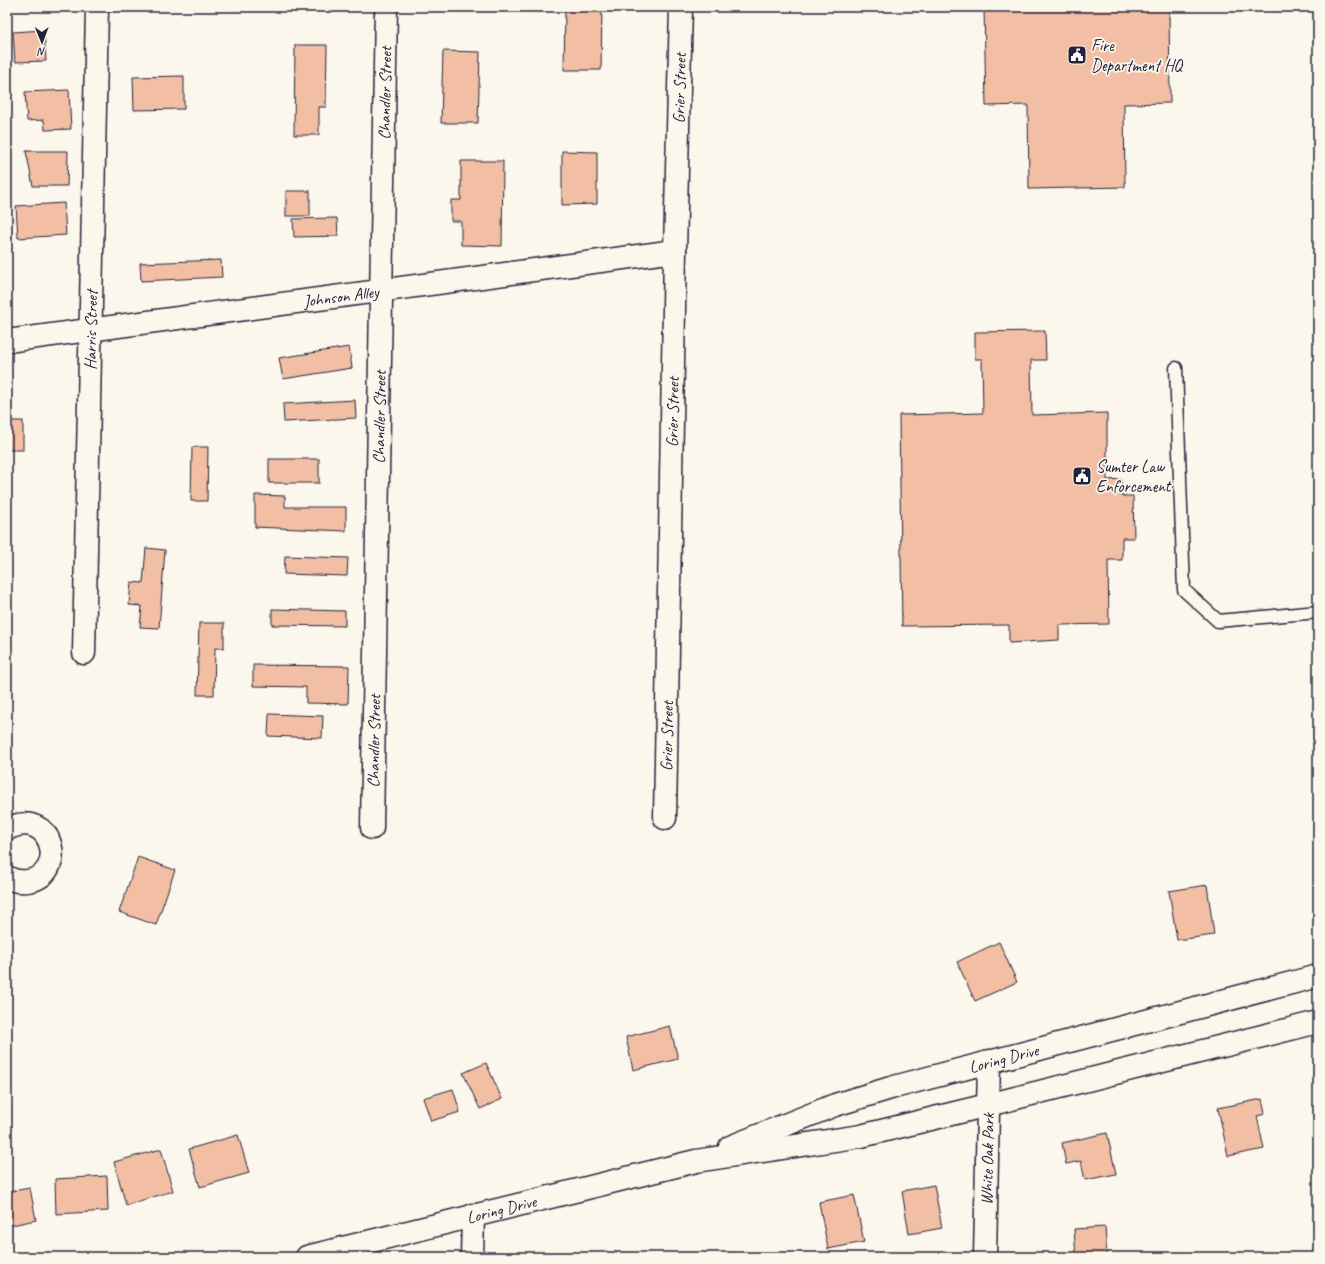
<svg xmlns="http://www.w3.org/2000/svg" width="1325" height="1264" viewBox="0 0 1325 1264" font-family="Caveat,sans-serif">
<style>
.building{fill:#f3bfa4;stroke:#22223b}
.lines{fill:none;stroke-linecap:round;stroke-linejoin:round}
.service-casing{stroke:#22223b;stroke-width:15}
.minor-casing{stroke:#22223b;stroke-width:25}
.tertiary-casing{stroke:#22223b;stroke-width:25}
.service{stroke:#fbf7ec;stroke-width:12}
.minor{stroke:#fbf7ec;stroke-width:22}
.tertiary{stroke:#fbf7ec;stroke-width:22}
.labels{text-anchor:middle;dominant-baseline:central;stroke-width:3.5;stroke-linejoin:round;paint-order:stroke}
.poi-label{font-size:17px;fill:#22223b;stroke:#fbf7ec;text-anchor:start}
.street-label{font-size:17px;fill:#22223b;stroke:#fbf7ec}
</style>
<rect width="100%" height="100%" fill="#fbf7ec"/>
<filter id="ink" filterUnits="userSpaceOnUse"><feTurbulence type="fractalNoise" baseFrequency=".025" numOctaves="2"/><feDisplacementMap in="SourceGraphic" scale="8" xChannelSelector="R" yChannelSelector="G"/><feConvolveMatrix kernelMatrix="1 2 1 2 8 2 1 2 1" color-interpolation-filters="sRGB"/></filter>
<g filter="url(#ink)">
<!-- building -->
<g class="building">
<polygon points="565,7 602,7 601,70 564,70"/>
<polygon points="984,7 1169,7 1170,103 1124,104 1125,187 1029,189 1028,105 986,106"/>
<polygon points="44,30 46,61 15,62 13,32"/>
<polygon points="295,45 327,45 326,107 319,107 319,135 294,135"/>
<polygon points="443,51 480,52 478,123 441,123"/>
<polygon points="184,76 184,109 134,110 133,77"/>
<polygon points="69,90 71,129 45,130 44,120 27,121 25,92"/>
<polygon points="26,151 68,151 67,186 33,186"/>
<polygon points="562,151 597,152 597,204 562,205"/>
<polygon points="461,161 503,161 502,246 461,245 461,221 451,221 451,200 461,200"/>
<rect x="286" y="191" width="24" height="25"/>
<polygon points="64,203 66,235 18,238 16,206"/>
<polygon points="337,218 338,236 294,237 293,219"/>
<polygon points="221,260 222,277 141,281 140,263"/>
<polygon points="1045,331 1046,360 1031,360 1032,415 1107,413 1107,480 1121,479 1121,496 1133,496 1134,538 1122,538 1122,560 1108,560 1109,624 1059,625 1059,640 1009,643 1009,625 902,626 899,415 983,413 982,359 975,359 975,332"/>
<polygon points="349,347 352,368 283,379 279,358"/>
<polygon points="355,400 356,418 284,422 283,404"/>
<rect x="7" y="421" width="16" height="29"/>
<polygon points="192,447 208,447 207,501 191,501"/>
<rect x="269" y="459" width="50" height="24"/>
<polygon points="255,495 285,496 285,507 346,507 346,531 255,527"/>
<polygon points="146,548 165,550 159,628 140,627 142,606 129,605 131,582 143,583"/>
<polygon points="285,556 348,558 347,576 284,574"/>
<polygon points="272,609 345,611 345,626 272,625"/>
<polygon points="199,623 224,623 224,648 215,648 214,695 197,695"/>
<polygon points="253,665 349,666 348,704 306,703 306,687 253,686"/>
<polygon points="269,714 323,716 322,738 268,736"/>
<polygon points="138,857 175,870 156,925 119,912"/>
<polygon points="1207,885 1214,935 1177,940 1169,891"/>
<polygon points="999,942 1017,982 975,1001 957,962"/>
<polygon points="670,1026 678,1059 633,1070 626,1037"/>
<polygon points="486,1063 502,1099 480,1109 463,1073"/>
<polygon points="453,1089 460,1112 431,1121 423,1098"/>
<polygon points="1262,1099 1265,1114 1257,1116 1264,1149 1228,1156 1218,1108"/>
<polygon points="1107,1133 1116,1174 1085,1180 1081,1161 1066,1164 1062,1143"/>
<polygon points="238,1135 249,1173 200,1187 189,1149"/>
<polygon points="161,1149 173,1191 126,1205 114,1162"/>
<polygon points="107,1176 108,1211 56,1214 55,1179"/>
<polygon points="934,1185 942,1228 909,1234 902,1191"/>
<polygon points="30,1188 36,1220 7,1226 7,1192"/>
<polygon points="854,1195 864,1242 828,1249 819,1202"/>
<polygon points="1105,1227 1107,1257 1076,1257 1074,1229"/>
</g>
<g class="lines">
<defs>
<polyline id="service" points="1176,368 1184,590 1218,621 1318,612"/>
<g id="minor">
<path id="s1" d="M7,341L675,251"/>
<path id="s2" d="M84,653L97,7"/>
<path id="s3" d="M665,818L675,251L681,7"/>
<path id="s4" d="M372,828L386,7"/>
<path d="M7,829C53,806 69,875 28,881C20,882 13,881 7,877"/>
<polyline points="472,1257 473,1215"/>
<path id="s5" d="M985,1257L989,1061"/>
</g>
<g id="tertiary">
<path id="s6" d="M730,1147L835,1105L894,1087L1318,976"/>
<path id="s7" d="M307,1257L696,1161L861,1136L988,1105L1318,1022"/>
</g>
</defs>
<!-- service casing -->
<use href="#service" class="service-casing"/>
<!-- minor casing -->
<use href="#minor" class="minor-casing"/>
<!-- tertiary casing -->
<use href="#tertiary" class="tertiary-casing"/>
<!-- service -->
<use href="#service" class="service"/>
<!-- minor -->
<use href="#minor" class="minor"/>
<!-- tertiary -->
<use href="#tertiary" class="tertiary"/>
</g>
</g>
<!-- icons -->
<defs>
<symbol id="civic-square" viewBox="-11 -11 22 22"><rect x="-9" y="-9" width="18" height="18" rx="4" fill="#22223b" stroke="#fbf7ec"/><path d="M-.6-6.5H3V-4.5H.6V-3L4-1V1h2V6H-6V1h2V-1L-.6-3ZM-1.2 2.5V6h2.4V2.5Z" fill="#fff"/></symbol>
</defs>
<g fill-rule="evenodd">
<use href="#civic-square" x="1066" y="44" width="22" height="22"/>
<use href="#civic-square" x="1071" y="465" width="22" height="22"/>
</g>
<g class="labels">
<!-- poi labels -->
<g class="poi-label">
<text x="1091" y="45">Fire<tspan x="1091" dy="20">Department HQ</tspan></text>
<text x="1096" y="466">Sumter Law<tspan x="1096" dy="20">Enforcement</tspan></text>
</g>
<!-- street labels -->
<g class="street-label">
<text stroke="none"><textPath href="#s3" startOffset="730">Grier Street</textPath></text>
<text stroke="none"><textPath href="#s4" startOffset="735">Chandler Street</textPath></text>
<text stroke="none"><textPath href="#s1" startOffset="337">Johnson Alley</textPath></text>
<text stroke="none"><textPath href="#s2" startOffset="323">Harris Street</textPath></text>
<text stroke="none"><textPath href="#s3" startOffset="406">Grier Street</textPath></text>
<text stroke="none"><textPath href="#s4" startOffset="411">Chandler Street</textPath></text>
<text stroke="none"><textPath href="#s3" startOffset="82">Grier Street</textPath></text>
<text stroke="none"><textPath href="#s4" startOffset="87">Chandler Street</textPath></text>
<text stroke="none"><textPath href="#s6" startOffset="288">Loring Drive</textPath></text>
<text stroke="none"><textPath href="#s5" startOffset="98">White Oak Park</textPath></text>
<text stroke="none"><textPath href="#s7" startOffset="200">Loring Drive</textPath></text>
</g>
</g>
<!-- margin -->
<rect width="1325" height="1264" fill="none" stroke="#fbf7ec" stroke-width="24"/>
<rect x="12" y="12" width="1301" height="1240" fill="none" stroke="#22223b" stroke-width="1.5" filter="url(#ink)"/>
<!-- north arrow -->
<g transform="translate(42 42) rotate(179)" stroke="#fbf7ec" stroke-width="3" paint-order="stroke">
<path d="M0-3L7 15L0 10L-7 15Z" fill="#22223b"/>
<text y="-6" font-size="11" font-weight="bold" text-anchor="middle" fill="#22223b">N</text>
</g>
</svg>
